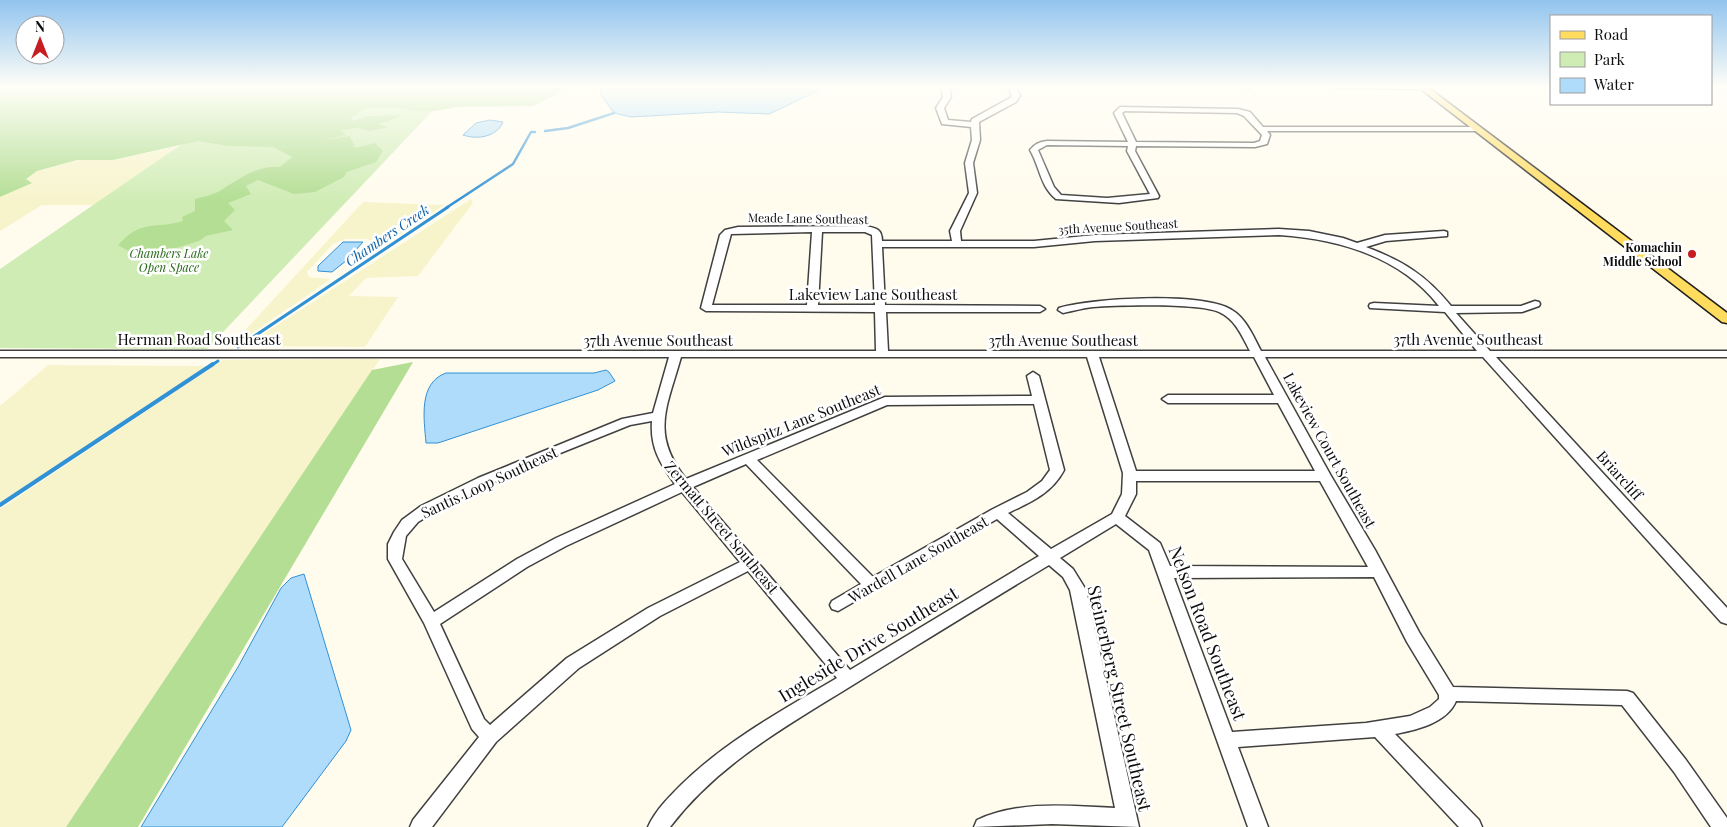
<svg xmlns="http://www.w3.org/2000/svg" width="1727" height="827" viewBox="0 0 1727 827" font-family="'Playfair Display',serif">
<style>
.farmland{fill:#f7f4cc}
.green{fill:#d0ecb5}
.forest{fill:#b3de93}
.water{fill:#afdcfa;stroke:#3191d5}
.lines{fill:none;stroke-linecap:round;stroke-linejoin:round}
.stream-far2{stroke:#3191d5;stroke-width:2.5}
.stream-far1{stroke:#3191d5;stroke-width:3}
.stream{stroke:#3191d5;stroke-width:4}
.minor-casing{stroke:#404040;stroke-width:3}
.major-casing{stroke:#1e1e1e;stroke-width:3}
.minor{fill:#fff;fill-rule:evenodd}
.major{fill:#ffdb5e;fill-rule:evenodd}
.poi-dot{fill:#c61d21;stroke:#fff;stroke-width:2}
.labels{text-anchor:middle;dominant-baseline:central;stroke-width:5;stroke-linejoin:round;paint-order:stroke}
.far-street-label{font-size:12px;fill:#0d0d0d;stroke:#fff}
.far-poi-label{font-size:12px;font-weight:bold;fill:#0d0d0d;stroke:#fff;text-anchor:end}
.far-park-label{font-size:12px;font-style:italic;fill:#29691a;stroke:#fff}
.far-water-label{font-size:14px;font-style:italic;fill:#0f62a7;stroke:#fff}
.street-label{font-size:15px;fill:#0d0d0d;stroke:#fff}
.near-street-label{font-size:18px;fill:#0d0d0d;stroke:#fff}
</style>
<rect width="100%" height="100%" fill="#fffcee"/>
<!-- farmland -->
<g class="farmland">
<polygon points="179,146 94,205 42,205 0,231 0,197 31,183 25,179 37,171 77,160 113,160"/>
<polygon points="471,199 473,203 418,276 366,278 349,296 398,297 365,347 245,346"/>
<polygon points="363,202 444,205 385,244 375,243 367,239 345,239 333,244 307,272 309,277 331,279 236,344 236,340"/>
<polygon points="380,359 66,827 0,827 0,509 223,360"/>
<polygon points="48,365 208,366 0,503 0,406"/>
</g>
<!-- green -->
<polygon class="green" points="246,100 438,105 207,349 0,348 0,269"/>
<!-- forest -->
<g class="forest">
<path d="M0,86H573L533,106L455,107C441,111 416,114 403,108H366L351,118L352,121L369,116L402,115L389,121L377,124L388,127L370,131L357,128L341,130L346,135L323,140L350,136L355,148L375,143L383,151L376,162L347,172L344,177L315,192L294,194L258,180L246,186L251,194L228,203L235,210L224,221L233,230L206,236L199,241L176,248L130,252L118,245C143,218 153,230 183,221L182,217L195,211V199C203,197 211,195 218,192C238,180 256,165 280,167L292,157L273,147L228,146L198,141L113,160H77L37,171L26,179L32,183L0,197Z"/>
<polygon points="413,362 138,827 66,827 372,370"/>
</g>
<!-- water -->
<g class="water">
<polygon points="601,86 824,86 820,90 769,114 718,112 631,117 614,113 601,95"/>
<path d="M490,120L503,122C497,137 477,140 463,135L476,123Z"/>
<polygon points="343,242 363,242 347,260 332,272 318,271 318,266"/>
<path d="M606,370L609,372L615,381L598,390L438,443H426C424,419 418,383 446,373H594Z"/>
<polygon points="304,574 351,730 346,741 282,827 141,827 238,667 281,588 291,578"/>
</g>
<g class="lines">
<!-- stream-far2 -->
<g class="stream-far2">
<polyline points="545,131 568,128 614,113"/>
<polyline points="446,208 513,164 531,132 535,132"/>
</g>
<!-- stream-far1 -->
<g class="stream-far1">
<polyline points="238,347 448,207"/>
<polyline points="212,365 218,361"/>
</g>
<!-- stream -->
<polyline class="stream" points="0,505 213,364"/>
<defs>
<g id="minor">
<path d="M941,86H949L951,97L944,108L948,120L971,122L972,119L1010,98L1012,96L1008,86H1016L1020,96L1016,102L979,122L980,140L973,163L977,193L960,231L961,241H1034L1095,235L1279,229L1309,231L1343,238L1357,243L1385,235L1444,231L1447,232V236L1386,241L1366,247C1403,261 1426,275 1451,306H1521L1535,301L1539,302L1540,304L1539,306L1522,312L1456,313L1490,351H1727V357H1496L1727,608V624L1721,622L1483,357H1265L1331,476L1375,550L1419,632L1453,687L1627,691L1633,693L1686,760L1727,818V827H1711L1674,772L1622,705L1456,701C1447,723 1416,730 1395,734L1479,820L1482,827H1459L1375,737L1238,747L1268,827H1248L1149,550L1116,524L1060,558L1073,569L1086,590L1139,827L1052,824L974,827L977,820C1020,800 1069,806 1115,808L1070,590L1063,577L1049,565C987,602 926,640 864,678C794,722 721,760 670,827H648C655,811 669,797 681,785C727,740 783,710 837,678L748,571L660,616L579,668L496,742L432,827H410L413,820L479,737L472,729L424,623L388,559V544L394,532L402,520L421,506L478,478L622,419L653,413L669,357H0V351H876L875,312L706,311L701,308L720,235L725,230L738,227L865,226C876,228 882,229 882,241H952L950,231L969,193L965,163L972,140L971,127L942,124L936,108L943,97ZM812,232L807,305H712L731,234ZM822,232H865L872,235L875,305H818ZM1279,235C1339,239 1401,257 1439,306L1374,303L1370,304L1369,306L1370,308L1445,312L1477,351H1261C1252,334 1245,315 1226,307C1191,293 1096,298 1059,308L1058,310L1063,313C1073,311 1083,308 1093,307C1118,305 1199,303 1219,312C1236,320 1242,336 1250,351H888L886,312H1040L1045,309L1040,306L885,305L882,247H1034L1095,241ZM681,357H1087L1123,473L1122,494L1112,514L1051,549L1008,513C1031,502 1052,493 1064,470L1039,376L1033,372L1027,376L1032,396L885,397L686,479C650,434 667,407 681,357ZM1099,357H1254L1274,395H1168L1162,399L1168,403H1278L1315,471H1136ZM1034,404L1050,470L1042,481L1027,492L993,509L873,577L757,460L887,405ZM652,421C650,447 660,464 675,484L556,538L517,559L434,612L402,559L406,536L418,522L446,505L528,466L630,425ZM746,464L861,584L832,601L830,605L832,609L838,611L997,519L1039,556L850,670L693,487ZM1136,481H1320L1368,567L1170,566L1160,543L1125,516L1136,494ZM682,492L740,562L648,608L567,658L490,725L484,719L440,624L527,567L566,546ZM1374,577L1407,642L1439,695V699L1430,707L1410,716L1366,723L1232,732L1174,578Z"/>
<polygon points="1245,86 1254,86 1250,88"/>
<polygon points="1333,86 1425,86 1426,87 1422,89 1337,88"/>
<path d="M1120,107L1238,109L1250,112L1263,127H1477L1481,129L1477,131H1267L1270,135L1267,144L1255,147L1136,146L1135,151L1159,196L1158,198L1119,203L1056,199C1040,186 1040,167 1030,150C1035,144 1039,142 1047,141L1128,142L1114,113ZM1125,111L1237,113L1244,116L1262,135L1260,141L1254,143L1136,142L1122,113ZM1047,145L1128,146L1127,151L1150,194L1107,198L1061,195L1054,187L1038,150Z"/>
</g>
<polygon id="major" points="1417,86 1426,86 1727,313 1727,323 1722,322"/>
</defs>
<!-- minor casing -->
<use href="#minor" class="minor-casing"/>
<!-- major casing -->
<use href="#major" class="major-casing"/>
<!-- minor -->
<use href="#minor" class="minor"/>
<!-- major -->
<use href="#major" class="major"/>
</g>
<!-- sky -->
<linearGradient id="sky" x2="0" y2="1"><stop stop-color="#91c4ef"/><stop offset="0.43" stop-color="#fffef7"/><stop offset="1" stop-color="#fffef7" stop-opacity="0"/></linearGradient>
<rect width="1727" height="202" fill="url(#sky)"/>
<!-- markers -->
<circle class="poi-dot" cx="1692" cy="254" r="5"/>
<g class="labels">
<!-- far-street labels -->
<g class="far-street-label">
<text transform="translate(808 218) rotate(1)">Meade Lane Southeast</text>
<text transform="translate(1118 226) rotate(-3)">35th Avenue Southeast</text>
</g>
<!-- far-poi labels -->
<g class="far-poi-label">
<text x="1682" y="247">Komachin<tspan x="1682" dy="14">Middle School</tspan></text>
</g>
<!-- far-park labels -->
<g class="far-park-label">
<text x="169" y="253">Chambers Lake<tspan x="169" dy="14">Open Space</tspan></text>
</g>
<!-- far-water labels -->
<g class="far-water-label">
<text transform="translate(387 235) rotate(-34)">Chambers Creek</text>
</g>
<!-- street labels -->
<g class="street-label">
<text x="873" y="294">Lakeview Lane Southeast</text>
<text x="199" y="339">Herman Road Southeast</text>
<text x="1468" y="339">37th Avenue Southeast</text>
<text x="658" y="340">37th Avenue Southeast</text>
<text x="1063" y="340">37th Avenue Southeast</text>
<text transform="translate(801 420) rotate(-22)">Wildspitz Lane Southeast</text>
<text transform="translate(1330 450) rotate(61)">Lakeview Court Southeast</text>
<text transform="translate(1620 475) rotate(48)">Briarcliff</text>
<text transform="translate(489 482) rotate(-25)">Santis Loop Southeast</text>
<text transform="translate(722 527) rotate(50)">Zermatt Street Southeast</text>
<text transform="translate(918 559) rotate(-30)">Wardell Lane Southeast</text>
</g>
<!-- near-street labels -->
<g class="near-street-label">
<text transform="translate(1208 633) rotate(69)">Nelson Road Southeast</text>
<text transform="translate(868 644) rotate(-31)">Ingleside Drive Southeast</text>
<text transform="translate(1120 698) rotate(77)">Steinerberg Street Southeast</text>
</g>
</g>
<!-- legend -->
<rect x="1550" y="15" width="162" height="90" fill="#ffffff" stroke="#9e9e9e"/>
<rect x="1560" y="31" width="25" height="8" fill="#ffdb5e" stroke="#9e9e9e"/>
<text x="1594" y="40" font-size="15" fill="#0d0d0d">Road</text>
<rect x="1560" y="52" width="25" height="15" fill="#d0ecb5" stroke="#9e9e9e"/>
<text x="1594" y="65" font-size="15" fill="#0d0d0d">Park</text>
<rect x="1560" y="78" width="25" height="15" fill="#afdcfa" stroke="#9e9e9e"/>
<text x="1594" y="90" font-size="15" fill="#0d0d0d">Water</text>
<!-- north arrow -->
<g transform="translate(40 40)"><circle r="24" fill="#ffffff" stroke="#9e9e9e"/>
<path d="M0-4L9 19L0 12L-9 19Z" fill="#c61d21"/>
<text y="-8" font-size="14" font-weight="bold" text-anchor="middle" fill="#0d0d0d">N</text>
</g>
</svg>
